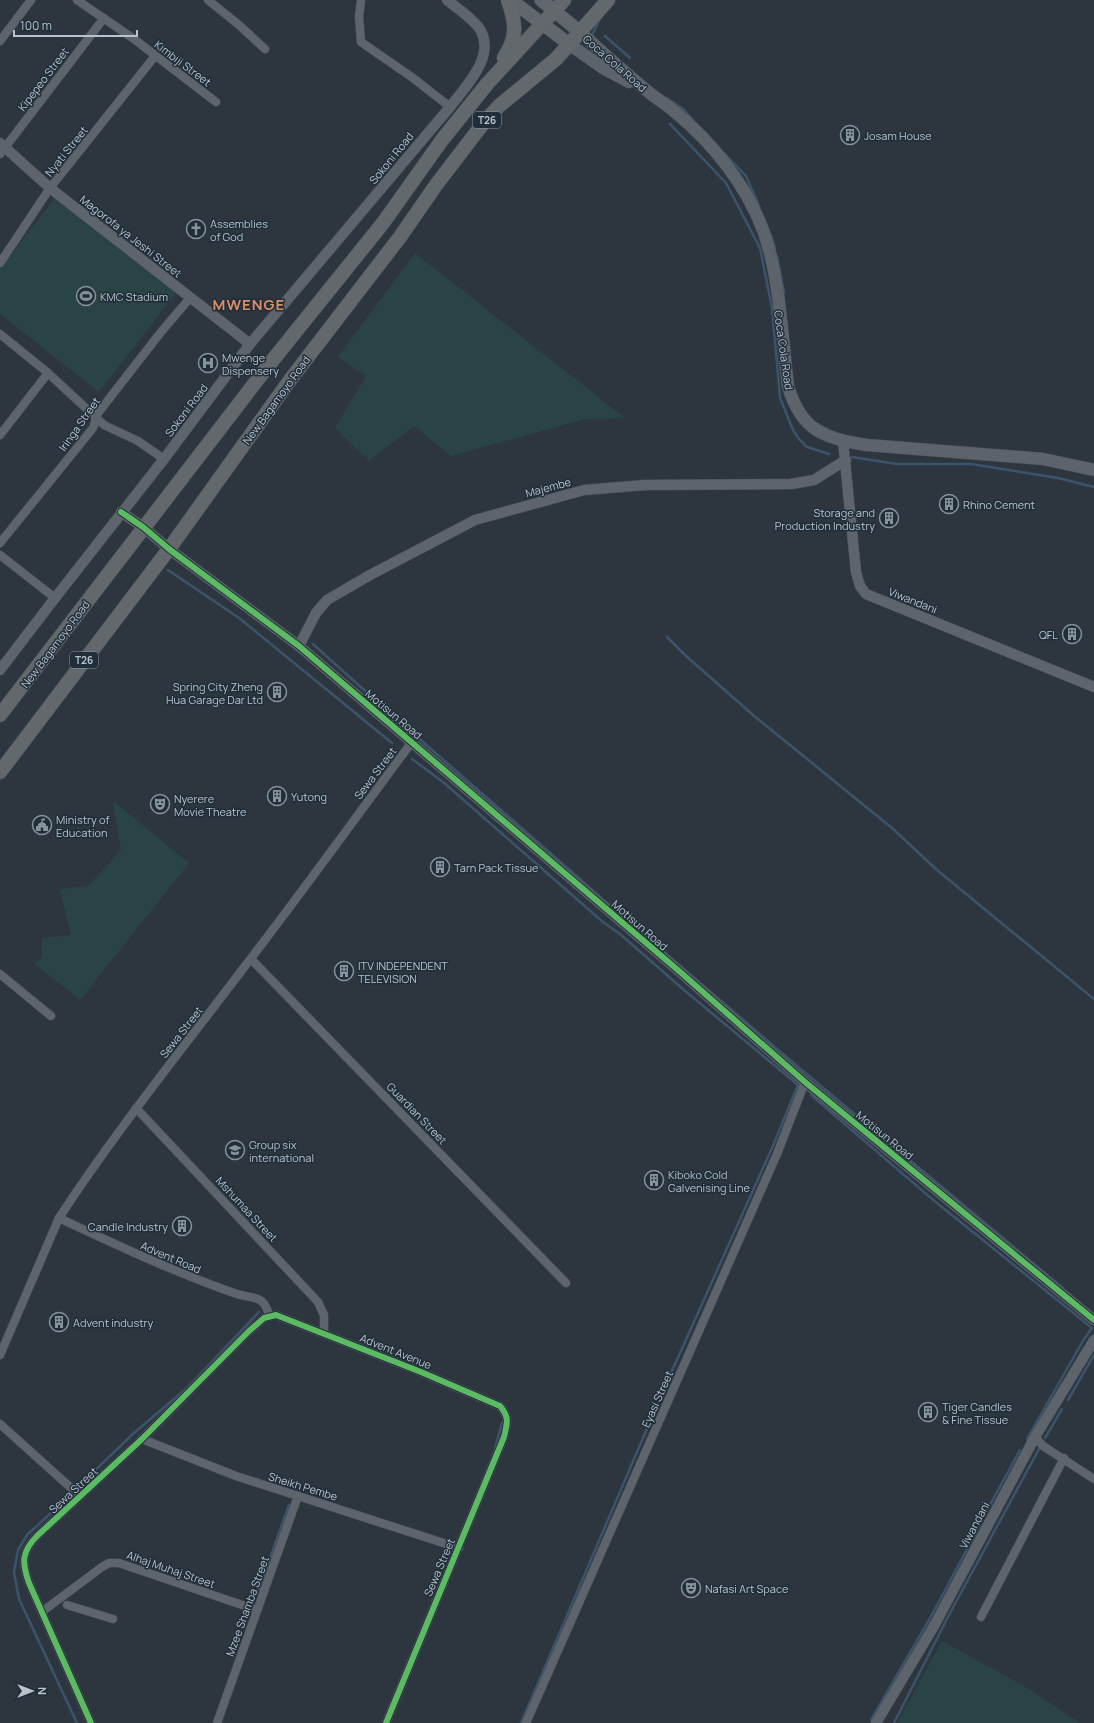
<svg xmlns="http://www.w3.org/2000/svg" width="1094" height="1723" viewBox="0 0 1094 1723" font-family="Manrope,sans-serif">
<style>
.green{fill:#2a4445}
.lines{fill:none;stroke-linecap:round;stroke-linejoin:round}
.stream{stroke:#3b546b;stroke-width:2.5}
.minor-casing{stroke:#4c5259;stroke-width:9}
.tertiary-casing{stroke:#4c5259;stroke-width:11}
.secondary-casing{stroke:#4c5259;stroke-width:13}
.primary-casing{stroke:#4b535b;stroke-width:14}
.trunk-casing{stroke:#4a525a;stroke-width:15}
.minor{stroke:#5e646c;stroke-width:8}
.tertiary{stroke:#5e646c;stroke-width:10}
.secondary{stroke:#5d636a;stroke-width:12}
.primary{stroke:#61676d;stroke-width:13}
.trunk{stroke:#62686c;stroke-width:14}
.cycleway-casing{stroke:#202e3a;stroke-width:8}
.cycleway{stroke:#5cba63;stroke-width:6}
.labels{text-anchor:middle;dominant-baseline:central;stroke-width:3;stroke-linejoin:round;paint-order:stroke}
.shield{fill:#202e3a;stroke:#8b96a2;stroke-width:1}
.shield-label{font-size:10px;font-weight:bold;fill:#b9c3ce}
.street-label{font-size:11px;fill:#b9c3ce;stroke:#202e3a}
.poi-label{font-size:11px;fill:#b9c3ce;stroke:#202e3a;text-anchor:start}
.district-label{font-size:15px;font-weight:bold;letter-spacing:1px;fill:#dc8c66;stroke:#202e3a}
</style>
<rect width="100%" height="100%" fill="#2d363f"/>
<!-- green -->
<g class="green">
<polygon points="55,198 176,293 99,392 0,314 0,269"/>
<polygon points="415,253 625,418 586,419 451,456 414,426 369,461 335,428 366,376 338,357"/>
<polygon points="113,801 189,863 80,1000 34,963 42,958 42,938 71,935 60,889 88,886 121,850"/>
<polygon points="942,1641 1024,1686 1080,1723 897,1723"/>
</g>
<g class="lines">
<!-- stream -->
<g class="stream">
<polyline points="605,36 630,58"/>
<polyline points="594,37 592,35 601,17"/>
<polyline points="667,98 683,109 692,119"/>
<polyline points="670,124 726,183 760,248 772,308 780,398 793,430 799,439 807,447 829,454"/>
<polyline points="723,152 746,176 760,208"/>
<polyline points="771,235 775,248"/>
<polyline points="777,256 784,293"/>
<polyline points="816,423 831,431"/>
<polyline points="852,457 897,464 971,464 1058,478 1094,487"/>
<polyline points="168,570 239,618 392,743"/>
<polyline points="667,637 685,655 753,715 892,828 937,870 1094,999"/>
<path d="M313,644C418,740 527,831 633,926"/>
<polyline points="412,759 443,782 603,922 620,934 684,990 798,1085"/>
<polyline points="643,934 803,1071 1063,1288"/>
<polyline points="811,1095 932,1199 1092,1328 1084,1339 1027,1439"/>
<polyline points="1068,1400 1094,1355"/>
<polyline points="1045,1438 1062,1409"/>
<polyline points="495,1448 502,1423"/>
<polyline points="81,1484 134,1433 187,1388 259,1312"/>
<polyline points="64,1501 27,1535 18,1550 14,1572 19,1599 77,1723"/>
<polyline points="985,1514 1020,1450"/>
<polyline points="257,1594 289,1505"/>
<polyline points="871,1720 929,1620 980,1525"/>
<polyline points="521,1723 667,1382 772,1148 798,1085"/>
<polyline points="894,1723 950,1613 1039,1449"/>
</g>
<defs>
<g id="minor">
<polyline points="77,0 134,39 216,102"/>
<polyline points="208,0 239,25 265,49"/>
<polyline points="361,0 359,17 361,42 413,78 450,107"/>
<polyline points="0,41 31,0"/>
<polyline points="0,154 104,18"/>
<polyline points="0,263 50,188 155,56"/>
<polyline points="0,334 48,373 104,425 138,441 164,459"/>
<polyline points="0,435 48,373"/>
<polyline points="0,543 93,428 98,413 161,332 190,298"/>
<polyline points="0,555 55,598"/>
<polyline points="251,959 566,1283"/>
<polyline points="0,974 51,1016"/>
<polyline points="136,1108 318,1302 324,1315 324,1333"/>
<path d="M59,1218C117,1245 174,1272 234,1293C253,1300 263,1293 269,1315"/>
<path d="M0,1355L59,1218C115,1132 180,1052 242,970C300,895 355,818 412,742"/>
<polyline points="0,1424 80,1496"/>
<polyline points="1035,1437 1043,1446 1094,1479"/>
<polyline points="142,1439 236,1476 459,1548"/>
<polyline points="67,1605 113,1619"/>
<polyline points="43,1611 102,1567 109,1563 119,1563 257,1610"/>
<polyline points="981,1617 1064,1458"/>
<path d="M91,1723L29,1583C22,1563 21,1552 37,1536L142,1439L249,1331L264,1318L276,1315L421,1372L500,1406C510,1418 507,1423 504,1437L386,1723"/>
<polyline points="217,1723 298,1496"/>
<polyline points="526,1723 777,1154 805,1082"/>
</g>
<g id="tertiary">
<polyline points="0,143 50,188 250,344"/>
<polyline points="843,441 856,572 860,586 866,594 1094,687"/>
<polyline points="121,512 143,527 169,549 299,646 679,971 805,1082 1094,1320"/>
<polyline points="299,646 316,613 327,600 370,575 475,520 584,490 645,485 791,484 814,480 846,460"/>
<path d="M0,670L55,598L164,459L250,344L450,107C465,87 495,58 481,31C476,21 457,8 447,0"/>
<polyline points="876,1723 934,1626 1035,1437 1094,1340"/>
</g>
<g id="secondary">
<path d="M580,32C603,53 626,74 651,94C659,100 668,106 675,112C713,143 746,185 763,230C780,276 782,338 788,386C801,431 824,438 867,445L1043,459L1094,470"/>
<polyline points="569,44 603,68 629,82"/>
</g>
<g id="primary">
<polyline points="511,0 569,44"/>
<polyline points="541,0 580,32"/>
</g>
<g id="trunk">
<path d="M504,58C518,36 516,24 508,0"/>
<polyline points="0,715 268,366 383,223 442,140 487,84 564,0"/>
<polyline points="0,772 169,549 290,380 400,237 436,185 485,121 499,106 556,59 608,0"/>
</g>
</defs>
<!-- minor casing -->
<use href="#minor" class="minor-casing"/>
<!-- tertiary casing -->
<use href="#tertiary" class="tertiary-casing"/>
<!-- secondary casing -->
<use href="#secondary" class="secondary-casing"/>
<!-- primary casing -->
<use href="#primary" class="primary-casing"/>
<!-- trunk casing -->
<use href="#trunk" class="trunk-casing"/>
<!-- minor -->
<use href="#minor" class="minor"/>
<!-- tertiary -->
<use href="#tertiary" class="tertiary"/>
<!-- secondary -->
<use href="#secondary" class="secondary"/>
<!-- primary -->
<use href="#primary" class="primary"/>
<!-- trunk -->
<use href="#trunk" class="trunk"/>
<defs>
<g id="cycleway">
<polyline points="121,512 143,527 169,549 299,646 679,971 805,1082 1094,1320"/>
<path d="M91,1723L29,1583C22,1563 21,1552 37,1536L142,1439L249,1331L264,1318L276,1315L421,1372L500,1406C510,1418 507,1423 504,1437L386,1723"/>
</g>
</defs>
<!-- cycleway casing -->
<use href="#cycleway" class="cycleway-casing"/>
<!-- cycleway -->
<use href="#cycleway" class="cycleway"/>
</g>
<!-- icons -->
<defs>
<symbol id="building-ring" viewBox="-11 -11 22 22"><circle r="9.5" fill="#202e3a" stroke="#88929c" stroke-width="1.5"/><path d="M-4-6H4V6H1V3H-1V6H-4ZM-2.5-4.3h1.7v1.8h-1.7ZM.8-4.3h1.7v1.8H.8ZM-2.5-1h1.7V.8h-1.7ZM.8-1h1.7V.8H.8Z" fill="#88929c"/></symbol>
<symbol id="church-ring" viewBox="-11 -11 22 22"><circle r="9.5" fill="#202e3a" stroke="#88929c" stroke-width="1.5"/><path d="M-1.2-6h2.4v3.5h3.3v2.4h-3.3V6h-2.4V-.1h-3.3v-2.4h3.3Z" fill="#88929c"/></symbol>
<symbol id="stadium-ring" viewBox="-11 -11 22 22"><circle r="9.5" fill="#202e3a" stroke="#88929c" stroke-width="1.5"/><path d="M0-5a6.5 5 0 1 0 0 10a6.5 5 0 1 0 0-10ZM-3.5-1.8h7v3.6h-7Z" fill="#88929c"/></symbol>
<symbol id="hospital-ring" viewBox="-11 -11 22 22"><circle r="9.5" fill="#202e3a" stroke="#88929c" stroke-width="1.5"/><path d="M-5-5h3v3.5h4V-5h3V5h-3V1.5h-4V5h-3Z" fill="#88929c"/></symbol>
<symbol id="theatre-ring" viewBox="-11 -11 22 22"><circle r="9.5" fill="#202e3a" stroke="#88929c" stroke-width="1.5"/><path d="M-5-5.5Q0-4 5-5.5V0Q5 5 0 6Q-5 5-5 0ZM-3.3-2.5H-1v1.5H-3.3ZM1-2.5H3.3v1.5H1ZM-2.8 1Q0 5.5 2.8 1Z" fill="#88929c"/></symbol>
<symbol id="civic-ring" viewBox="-11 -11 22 22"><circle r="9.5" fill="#202e3a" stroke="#88929c" stroke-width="1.5"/><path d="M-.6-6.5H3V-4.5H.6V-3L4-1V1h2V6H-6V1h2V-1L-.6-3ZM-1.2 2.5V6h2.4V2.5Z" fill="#88929c"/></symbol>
<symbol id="school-ring" viewBox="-11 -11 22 22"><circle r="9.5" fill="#202e3a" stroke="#88929c" stroke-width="1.5"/><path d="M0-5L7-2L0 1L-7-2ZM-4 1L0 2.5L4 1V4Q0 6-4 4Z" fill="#88929c"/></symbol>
</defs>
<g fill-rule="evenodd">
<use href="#building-ring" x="839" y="124" width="22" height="22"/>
<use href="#church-ring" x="185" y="218" width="22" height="22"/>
<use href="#stadium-ring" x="75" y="285" width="22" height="22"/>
<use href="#hospital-ring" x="197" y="352" width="22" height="22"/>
<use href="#building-ring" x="938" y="493" width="22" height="22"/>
<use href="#building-ring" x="878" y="507" width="22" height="22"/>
<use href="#building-ring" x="1061" y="623" width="22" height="22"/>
<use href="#building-ring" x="266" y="681" width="22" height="22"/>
<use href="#building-ring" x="266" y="785" width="22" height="22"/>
<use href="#theatre-ring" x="149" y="793" width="22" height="22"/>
<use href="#civic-ring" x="31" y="814" width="22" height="22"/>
<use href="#building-ring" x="429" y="856" width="22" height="22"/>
<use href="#building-ring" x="333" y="960" width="22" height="22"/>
<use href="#school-ring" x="224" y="1139" width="22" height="22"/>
<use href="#building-ring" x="643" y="1169" width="22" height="22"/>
<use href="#building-ring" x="171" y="1215" width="22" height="22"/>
<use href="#building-ring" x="48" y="1311" width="22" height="22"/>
<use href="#building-ring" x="917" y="1401" width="22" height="22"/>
<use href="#theatre-ring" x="680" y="1577" width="22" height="22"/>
</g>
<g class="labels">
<!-- shield labels -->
<g class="shield">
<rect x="473" y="112" width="28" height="16" rx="3"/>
<rect x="70" y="652" width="28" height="16" rx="3"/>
</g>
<g class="shield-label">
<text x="487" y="120">T26</text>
<text x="84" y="660">T26</text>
</g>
<!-- street labels -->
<g class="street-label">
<text transform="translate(183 63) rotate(37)">Kimbiji Street</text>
<text transform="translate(615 63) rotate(41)">Coca Cola Road</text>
<text transform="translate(43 79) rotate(-53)">Kipepeo Street</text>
<text transform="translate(66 151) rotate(-51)">Nyati Street</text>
<text transform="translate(391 158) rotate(-51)">Sokoni Road</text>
<text transform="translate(131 236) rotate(38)">Magorofa ya Jeshi Street</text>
<text transform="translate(784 350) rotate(82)">Coca Cola Road</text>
<text transform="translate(276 400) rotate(-54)">New Bagamoyo Road</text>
<text transform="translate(186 410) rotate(-53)">Sokoni Road</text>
<text transform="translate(79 424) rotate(-55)">Iringa Street</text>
<text transform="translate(548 487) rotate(-15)">Majembe</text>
<text transform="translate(913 600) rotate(22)">Viwandani</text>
<text transform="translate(55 644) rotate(-53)">New Bagamoyo Road</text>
<text transform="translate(394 714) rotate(40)">Motisun Road</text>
<text transform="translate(375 773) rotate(-53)">Sewa Street</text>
<text transform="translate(640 925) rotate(41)">Motisun Road</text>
<text transform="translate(181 1032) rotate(-52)">Sewa Street</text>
<text transform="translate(417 1113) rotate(46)">Guardian Street</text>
<text transform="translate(885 1135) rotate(39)">Motisun Road</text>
<text transform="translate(247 1209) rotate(47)">Mshumaa Street</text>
<text transform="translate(171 1257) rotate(23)">Advent Road</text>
<text transform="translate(396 1351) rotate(22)">Advent Avenue</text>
<text transform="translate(657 1399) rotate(-66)">Eyasi Street</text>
<text transform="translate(303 1486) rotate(17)">Sheikh Pembe</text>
<text transform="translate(73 1490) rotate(-43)">Sewa Street</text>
<text transform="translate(974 1525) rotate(-62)">Viwandani</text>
<text transform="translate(439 1567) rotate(-67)">Sewa Street</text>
<text transform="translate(171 1569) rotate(19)">Alhaj Muhaj Street</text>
<text transform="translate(247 1606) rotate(-70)">Mzee Shamba Street</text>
</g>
<!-- poi labels -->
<g class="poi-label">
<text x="864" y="135">Josam House</text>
<text x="210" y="223">Assemblies<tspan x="210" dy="13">of God</tspan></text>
<text x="100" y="296">KMC Stadium</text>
<text x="222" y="357">Mwenge<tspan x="222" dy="13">Dispensery</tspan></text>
<text x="963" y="504">Rhino Cement</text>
<text x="875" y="512" text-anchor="end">Storage and<tspan x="875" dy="13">Production Industry</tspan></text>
<text x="1058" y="634" text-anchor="end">QFL</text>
<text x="263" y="686" text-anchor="end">Spring City Zheng<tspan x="263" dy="13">Hua Garage Dar Ltd</tspan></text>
<text x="291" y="796">Yutong</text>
<text x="174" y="798">Nyerere<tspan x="174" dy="13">Movie Theatre</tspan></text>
<text x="56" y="819">Ministry of<tspan x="56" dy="13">Education</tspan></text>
<text x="454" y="867">Tarn Pack Tissue</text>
<text x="358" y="965">ITV INDEPENDENT<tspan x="358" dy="13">TELEVISION</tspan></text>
<text x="249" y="1144">Group six<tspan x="249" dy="13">international</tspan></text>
<text x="668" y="1174">Kiboko Cold<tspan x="668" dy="13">Galvenising Line</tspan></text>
<text x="168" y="1226" text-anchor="end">Candle Industry</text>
<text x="73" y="1322">Advent industry</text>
<text x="942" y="1406">Tiger Candles<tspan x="942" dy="13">&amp; Fine Tissue</tspan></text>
<text x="705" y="1588">Nafasi Art Space</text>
</g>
<!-- district labels -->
<g class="district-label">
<text x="249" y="304">MWENGE</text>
</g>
</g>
<!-- north arrow -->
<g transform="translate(32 1691) rotate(90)" stroke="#202e3a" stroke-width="3" paint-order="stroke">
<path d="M0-3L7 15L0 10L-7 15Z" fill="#b9c3ce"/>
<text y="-6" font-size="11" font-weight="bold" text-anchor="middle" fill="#b9c3ce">N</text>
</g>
<!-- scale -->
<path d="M14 30v6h123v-6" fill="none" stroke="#b9c3ce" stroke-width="2"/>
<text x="20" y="30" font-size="12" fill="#b9c3ce" stroke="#202e3a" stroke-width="3" paint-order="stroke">100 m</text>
</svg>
